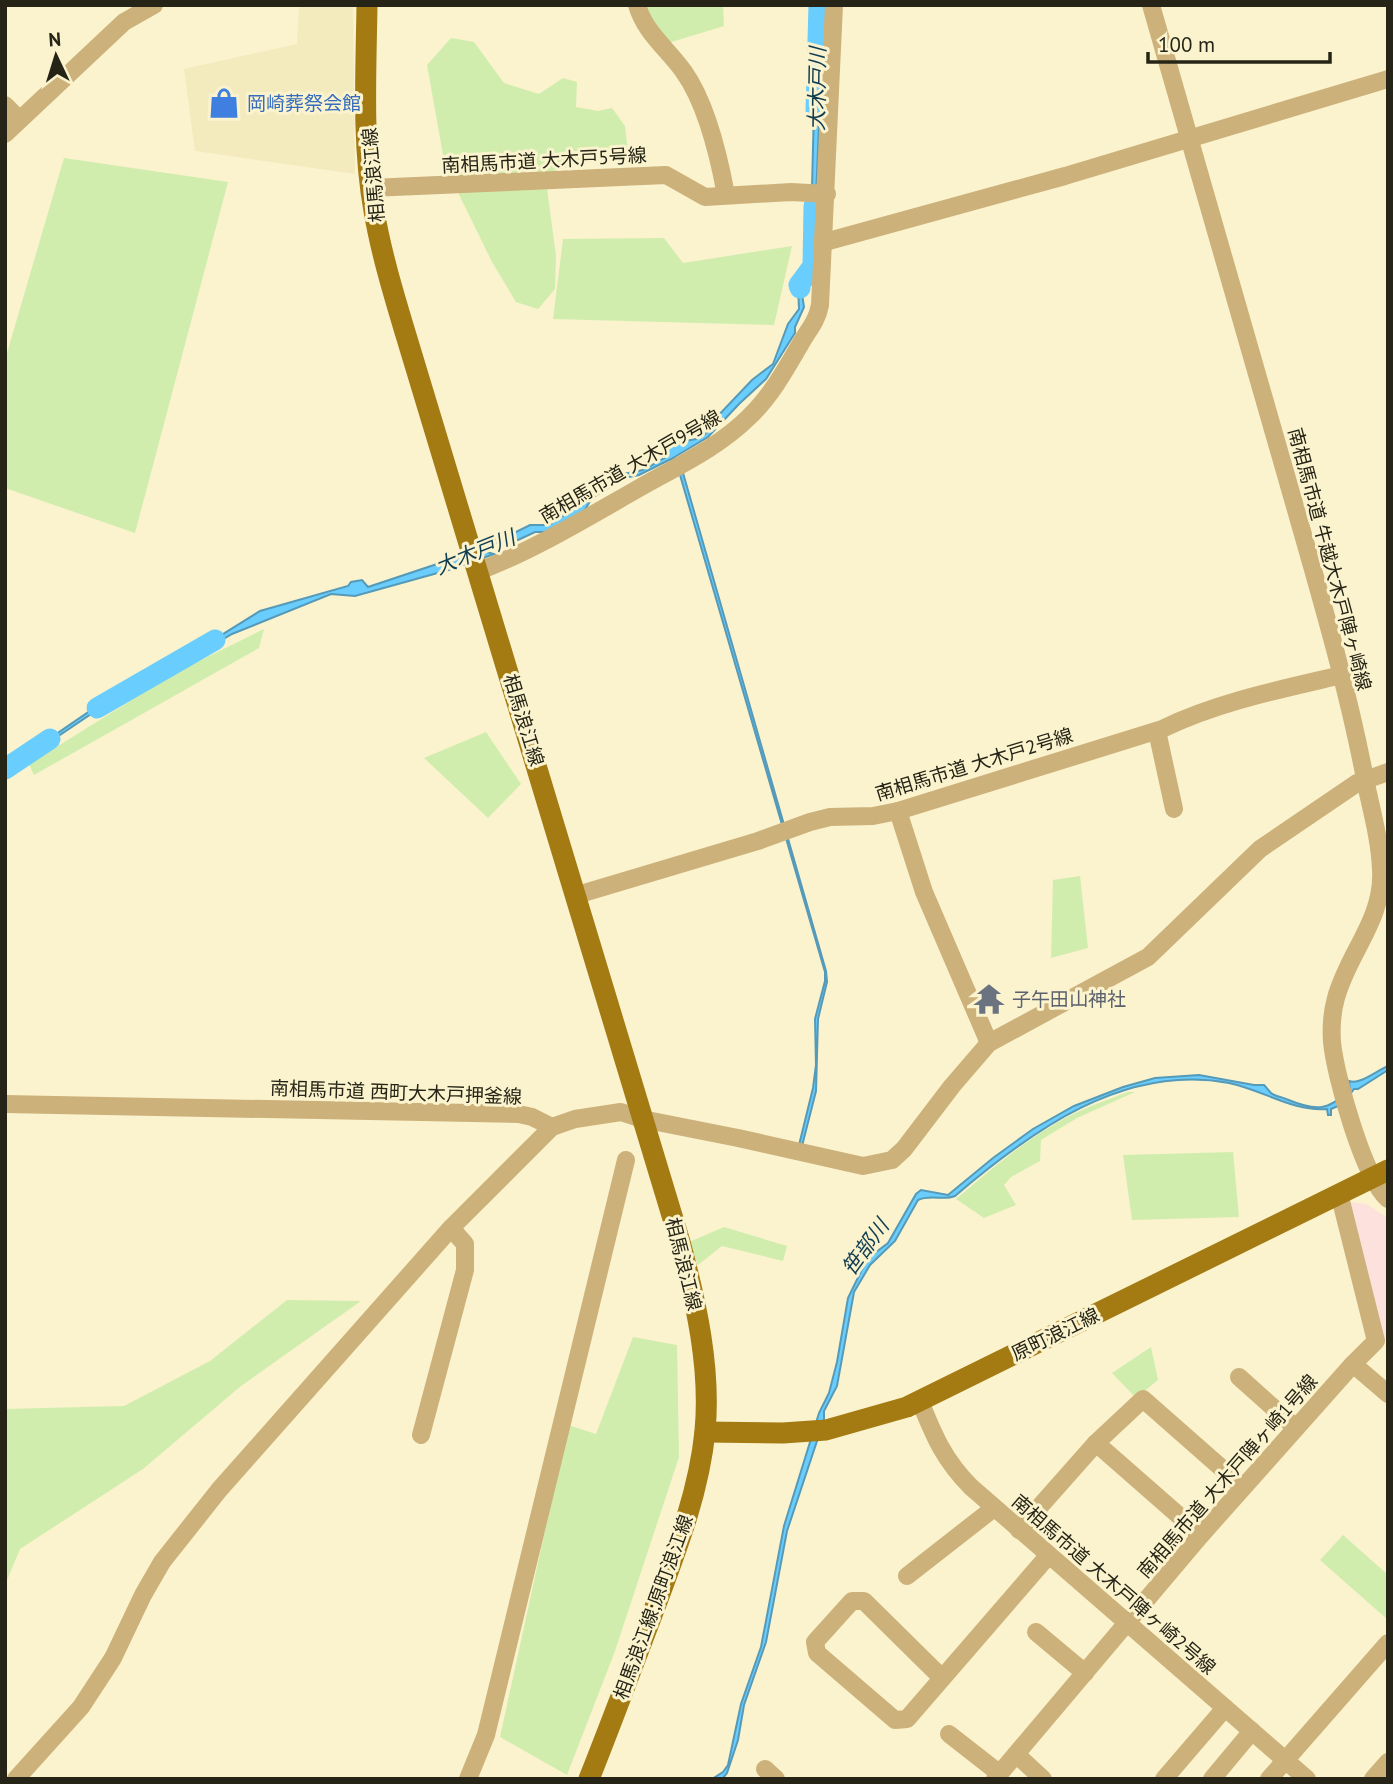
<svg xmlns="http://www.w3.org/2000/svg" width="1393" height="1784" viewBox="0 0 1393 1784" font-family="'PT Sans','Noto Sans JP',sans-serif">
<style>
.built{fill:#f3ebbe}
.industrial{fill:#fce1dd}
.green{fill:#d1edae}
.water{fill:#69cdfd;stroke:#559ab8;stroke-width:2}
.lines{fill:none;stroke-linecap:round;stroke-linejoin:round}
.river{stroke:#69cdfd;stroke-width:21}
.minor{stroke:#cdb17a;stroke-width:18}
.major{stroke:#a47b13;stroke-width:21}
.labels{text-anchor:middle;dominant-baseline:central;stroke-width:6;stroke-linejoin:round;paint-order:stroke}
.shop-label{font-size:19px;fill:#366cbe;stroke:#faf3ce;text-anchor:start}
.street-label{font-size:19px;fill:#262416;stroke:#faf3ce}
.worship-label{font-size:19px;fill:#5b616d;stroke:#faf3ce;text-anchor:start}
.water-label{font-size:21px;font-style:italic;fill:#113d51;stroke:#faf3ce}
</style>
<rect width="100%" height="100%" fill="#faf3ce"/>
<!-- built -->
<polygon class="built" points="299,5 353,5 355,174 195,151 184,69 297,44"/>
<!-- industrial -->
<polygon class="industrial" points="1351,1202 1366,1204 1388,1218 1388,1338 1381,1340 1346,1204"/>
<!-- green -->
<g class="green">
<polygon points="644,5 723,5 724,26 668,43"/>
<polygon points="451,38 474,42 504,83 539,94 563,78 577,82 576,107 598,111 612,108 625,126 628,152 545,173 556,256 555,289 538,309 516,302 492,262 445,166 427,65"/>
<polygon points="64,158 228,182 135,533 5,488 5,360"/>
<polygon points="664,238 683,263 792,246 774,325 553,319 563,239"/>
<polygon points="264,629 259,648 34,775 29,764 177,672"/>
<polygon points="486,732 521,784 488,818 424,758"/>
<polygon points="1080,876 1088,948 1051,958 1053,880"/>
<path d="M1128,1092H1135L1077,1118L1041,1140L1040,1161L1011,1177L1004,1185L1016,1205L984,1218L956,1199C995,1166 1035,1131 1082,1110C1097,1103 1113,1098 1128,1092Z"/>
<polygon points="1233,1152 1239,1217 1132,1220 1123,1155"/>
<polygon points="724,1227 787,1246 783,1261 722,1246 698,1265 689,1242"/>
<polygon points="287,1300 361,1301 241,1386 143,1469 20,1549 5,1585 5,1409 124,1406 210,1361"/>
<polygon points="633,1337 677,1345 679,1457 615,1651 567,1775 500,1737 568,1425 596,1434"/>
<polygon points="1151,1347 1158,1380 1136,1398 1112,1373"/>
<polygon points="1343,1535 1388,1575 1388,1620 1320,1560"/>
</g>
<!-- water -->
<g class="water">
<polygon points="817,5 824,5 813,269 801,287 804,307 795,327 795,333 766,379 739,404 708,437 673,458 683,473 826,971 827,982 818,1019 816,1091 802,1146 799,1145 813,1088 816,1065 815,1019 825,981 825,972 680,475 671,459 639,475 624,478 592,498 583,513 545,532 535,532 518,540 498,542 480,550 494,554 452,569 355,596 331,594 232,634 163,675 149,675 5,772 5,769 147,672 186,657 260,611 348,586 351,582 362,580 368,587 464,555 475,546 512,534 530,525 549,525 586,501 585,492 614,476 643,470 666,457 664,449 675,443 696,439 705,434 712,422 752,380 773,364 788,324 799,309 798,286 810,269 814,107 821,49"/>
<path d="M1388,1066V1070L1358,1089H1354L1343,1104L1331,1109V1115H1328L1327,1109C1293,1112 1263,1090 1229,1083C1124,1063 1031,1131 955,1196C943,1201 931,1194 918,1200L895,1241L870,1265L854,1292L837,1386L824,1411V1420L787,1531L766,1642L744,1705L738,1740L727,1773L723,1778L712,1779L723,1772L728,1765L741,1704L761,1647L784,1526L819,1413L829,1393L837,1362L848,1298L867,1259L888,1243L916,1194L921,1190L948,1195L993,1158L1033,1129L1074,1106L1123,1087L1155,1078L1199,1075L1254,1085H1264C1266,1087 1268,1090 1271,1093C1274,1096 1282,1097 1286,1099C1315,1111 1328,1112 1350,1089L1349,1081C1360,1085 1376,1071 1388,1066Z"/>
</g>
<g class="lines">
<!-- river -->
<g class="river">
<polyline points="816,111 819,5"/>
<polyline points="800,288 799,285 813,266 814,206"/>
<polyline points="97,708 215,640"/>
<polyline points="5,769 50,739"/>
</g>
<!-- minor -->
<g class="minor">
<path d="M637,5C645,33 668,49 684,72C706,103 719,157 726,195"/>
<path d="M1151,5C1200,176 1248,347 1298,517C1323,605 1349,693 1366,784C1372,812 1380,841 1381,870C1384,919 1348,953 1336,998C1332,1012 1331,1027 1332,1042C1335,1075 1364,1179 1388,1199"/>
<polyline points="5,105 19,119"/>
<polyline points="5,134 124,22 154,5"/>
<polyline points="371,188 666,175 705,197 791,192 827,194"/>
<polyline points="825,242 1065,176 1388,79"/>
<path d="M479,571C536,549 588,517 641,487C678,466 719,447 749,417C771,396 786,369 801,343C809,329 817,321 820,305L834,5"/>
<polyline points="1157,731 1174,809"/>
<polyline points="898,811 924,892 989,1043"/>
<path d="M577,895L758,841L810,822L830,817L873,816L898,811L1162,729C1217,702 1282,689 1342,675"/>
<polyline points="5,1104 519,1114 532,1117 552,1127 575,1119 621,1112 642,1119 738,1138 863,1166 892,1160 904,1149 952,1086 989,1043 1148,957 1260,849 1357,783 1388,772"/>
<polyline points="1339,1193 1376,1341 1353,1364"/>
<polyline points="1239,1377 1296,1428"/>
<path d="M920,1401C934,1436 944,1460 971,1487L1307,1779"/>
<polyline points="421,1435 465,1270 465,1244 451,1228"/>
<polyline points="1019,1530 1096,1443"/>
<polyline points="1201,1535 1096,1443 1143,1399 1243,1487"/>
<polyline points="907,1576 994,1508"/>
<polyline points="1036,1632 1085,1673"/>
<polyline points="942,1678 864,1601 852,1601 815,1642 817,1653 895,1720 907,1719 1048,1556"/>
<polyline points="949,1734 999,1773"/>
<polyline points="1017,1755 1043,1779"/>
<polyline points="765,1769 776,1779"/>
<polyline points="16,1779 81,1707 113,1658 143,1595 162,1562 219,1490 451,1228 552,1127"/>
<polyline points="468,1779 486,1735 626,1160"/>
<polyline points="995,1779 1201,1535 1353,1364 1388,1394"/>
<polyline points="1164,1779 1225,1708"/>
<polyline points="1212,1779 1252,1731"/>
<polyline points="1269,1779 1388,1643"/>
<polyline points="1373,1779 1388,1762"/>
</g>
<!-- major -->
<g class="major">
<path d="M367,5C366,73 362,144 374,211C381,252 393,292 405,332L680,1242C696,1302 711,1368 705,1431C699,1494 674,1556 652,1615C631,1670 611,1724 589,1779"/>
<polyline points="705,1432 783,1433 826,1430 907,1407 1388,1170"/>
</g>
</g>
<!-- icons -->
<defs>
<symbol id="shop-bare" viewBox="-9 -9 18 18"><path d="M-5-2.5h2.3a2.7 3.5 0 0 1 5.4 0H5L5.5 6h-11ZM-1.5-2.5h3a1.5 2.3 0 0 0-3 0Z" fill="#3f7fe0" stroke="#faf3ce" stroke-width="2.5" paint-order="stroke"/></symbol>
<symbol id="temple-bare" viewBox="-9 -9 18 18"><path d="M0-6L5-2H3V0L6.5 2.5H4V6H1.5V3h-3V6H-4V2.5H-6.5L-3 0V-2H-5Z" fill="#6b7280" stroke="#faf3ce" stroke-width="2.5" paint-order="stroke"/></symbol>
</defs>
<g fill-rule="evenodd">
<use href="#shop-bare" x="202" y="81" width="44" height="44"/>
<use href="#temple-bare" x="967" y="977" width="44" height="44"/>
</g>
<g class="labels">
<!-- shop labels -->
<g class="shop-label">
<text x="247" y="103">岡崎葬祭会館</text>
</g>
<!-- street labels -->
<g class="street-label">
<text transform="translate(544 160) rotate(-3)">南相馬市道 大木戸5号線</text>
<text transform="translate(373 175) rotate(-95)">相馬浪江線</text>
<text transform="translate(630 466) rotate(-30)">南相馬市道 大木戸9号線</text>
<text transform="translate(1330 559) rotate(75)">南相馬市道 牛越大木戸陣ヶ崎線</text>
<text transform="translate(524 720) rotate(73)">相馬浪江線</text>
<text transform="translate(974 764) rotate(-17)">南相馬市道 大木戸2号線</text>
<text transform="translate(396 1092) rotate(2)">南相馬市道 西町大木戸押釜線</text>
<text transform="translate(684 1264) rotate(76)">相馬浪江線</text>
<text transform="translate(1055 1334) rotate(-26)">原町浪江線</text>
<text transform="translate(1227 1476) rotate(-49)">南相馬市道 大木戸陣ヶ崎1号線</text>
<text transform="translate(1114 1584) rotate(41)">南相馬市道 大木戸陣ヶ崎2号線</text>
<text transform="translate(653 1607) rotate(-70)">相馬浪江線;原町浪江線</text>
</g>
<!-- worship labels -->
<g class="worship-label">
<text x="1012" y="999">子午田山神社</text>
</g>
<!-- water labels -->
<g class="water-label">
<text transform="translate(817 89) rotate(-89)">大木戸川</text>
<text transform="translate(475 552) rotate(-22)">大木戸川</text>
<text transform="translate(865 1247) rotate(-54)">笹部川</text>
</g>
</g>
<!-- border -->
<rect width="1393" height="1784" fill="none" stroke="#262416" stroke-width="14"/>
<!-- north arrow -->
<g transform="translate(56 56) rotate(356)" stroke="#faf3ce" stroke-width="5" paint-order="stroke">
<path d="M0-5L12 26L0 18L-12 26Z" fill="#262416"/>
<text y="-10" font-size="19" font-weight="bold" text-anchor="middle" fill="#262416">N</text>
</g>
<!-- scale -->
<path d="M1148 52v10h182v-10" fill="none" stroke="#262416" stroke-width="3.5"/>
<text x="1158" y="52" font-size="21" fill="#262416" stroke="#faf3ce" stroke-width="5" paint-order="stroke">100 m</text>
</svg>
